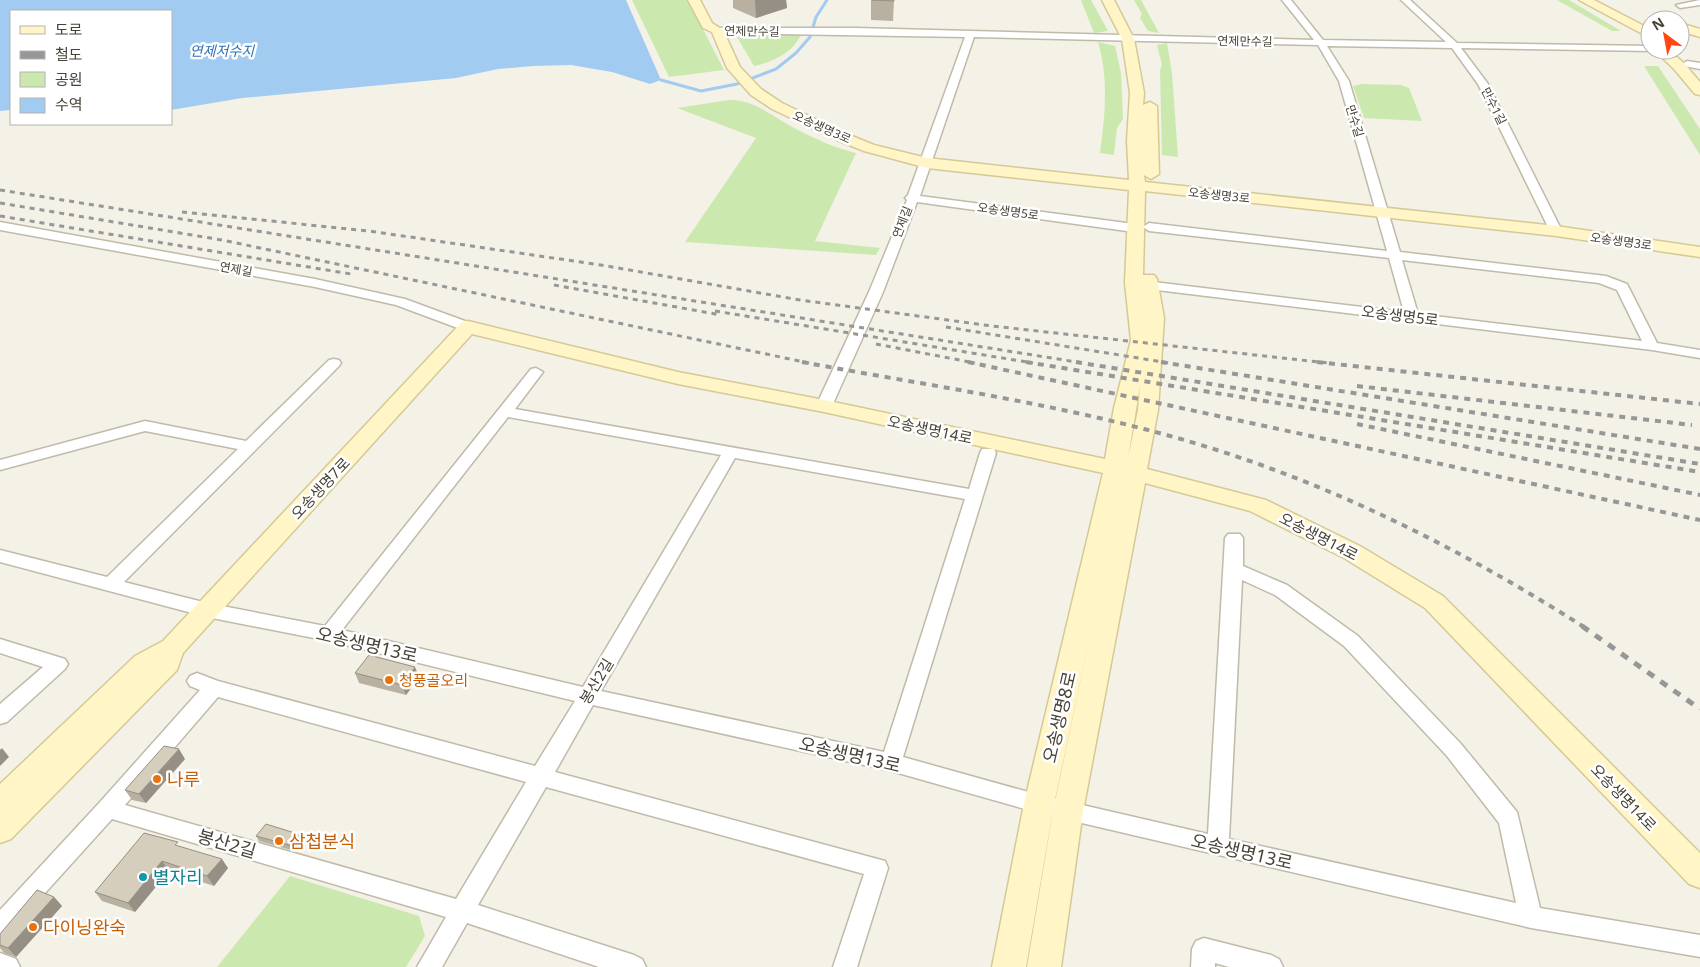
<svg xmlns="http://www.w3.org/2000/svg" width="1700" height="967" viewBox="0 0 1700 967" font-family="'Noto Sans','Noto Sans KR',sans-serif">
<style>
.green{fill:#cbe9af}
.water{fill:#a2cbf2}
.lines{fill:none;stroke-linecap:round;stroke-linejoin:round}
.stream{stroke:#a2cbf2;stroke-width:3}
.street-casing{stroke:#c0baa9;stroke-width:3}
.secondary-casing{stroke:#d5c996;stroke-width:3}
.street{fill:#fff;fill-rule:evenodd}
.secondary{fill:#fff5c6;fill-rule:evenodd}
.rail-far2{stroke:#979797;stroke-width:3;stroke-dasharray:5 5;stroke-linecap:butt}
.rail-far1{stroke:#979797;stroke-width:4;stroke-dasharray:6 6;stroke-linecap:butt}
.rail{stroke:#979797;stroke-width:5;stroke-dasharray:8 8;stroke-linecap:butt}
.wall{fill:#b8b1a2}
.shaded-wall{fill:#969084}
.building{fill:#d6cebc;stroke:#969084}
.food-dot{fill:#e8710a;stroke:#fff;stroke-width:2}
.culture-dot{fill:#0f9aa8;stroke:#fff;stroke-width:2}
.labels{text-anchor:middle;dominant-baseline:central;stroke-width:5;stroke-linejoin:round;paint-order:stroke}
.far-street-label{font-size:12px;fill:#474236;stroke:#fff}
.far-water-label{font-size:14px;font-style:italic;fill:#2c72b6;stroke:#fff}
.street-label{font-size:15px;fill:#474236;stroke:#fff}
.food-label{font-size:15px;fill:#c56008;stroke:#fff;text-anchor:start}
.near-street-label{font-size:18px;fill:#474236;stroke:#fff}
.near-food-label{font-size:18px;fill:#c56008;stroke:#fff;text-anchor:start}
.near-culture-label{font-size:18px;fill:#0d838f;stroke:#fff;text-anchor:start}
</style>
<rect width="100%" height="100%" fill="#f4f1e7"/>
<!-- green -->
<g class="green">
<polygon points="632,0 688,0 724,70 669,77"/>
<polygon points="1081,0 1091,0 1108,31 1094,33"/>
<polygon points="1134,0 1141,0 1159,33 1148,31 1140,18 1142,14"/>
<polygon points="1557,0 1569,0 1621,31 1612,31"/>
<path d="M745,34L801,35C792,53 773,62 754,66L737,37Z"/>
<path d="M1098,42L1115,46L1121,73L1123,119L1117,128L1114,155L1100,153C1105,116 1109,79 1098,42Z"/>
<polygon points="1167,43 1172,73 1178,157 1162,155 1160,70 1162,65 1157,45"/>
<polygon points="1644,66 1658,66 1700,129 1700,155"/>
<polygon points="1362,84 1401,85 1409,88 1422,121 1364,118 1353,86"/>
<path d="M729,100C755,99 776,119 798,130C817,140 836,148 856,153L815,241L880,248L876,255L685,242L756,138L677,108Z"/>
<polygon points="290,876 419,916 425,936 406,967 217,967"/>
</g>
<!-- water -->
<polygon class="water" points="0,0 626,0 661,80 650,84 612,72 571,65 533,66 498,69 456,78 242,98 171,110 171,11 11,11 11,110 0,111"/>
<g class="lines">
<!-- stream -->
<polyline class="stream" points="661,80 701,91 737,84 776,69 796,53 810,37 816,17 827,0"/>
<defs>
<g id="street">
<path d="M1282,0H1291L1323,40L1446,42L1401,0H1410L1457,43L1650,46V50L1653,51L1461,48L1488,84L1562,231L1556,235L1550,231L1478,84L1452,48L1327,46L1349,81L1400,252L1606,276L1627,284L1657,343L1700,350V358L1652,350L1132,287L1130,284L1132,281L1137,280L1404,312L1389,258L1149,231L1143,227L1149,223L1387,251L1339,81L1318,45L974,37L920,196L1134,224L1140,228L1134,232L917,202L883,292L832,406L829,409H819L816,406L869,292L907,200L905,198L908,195L965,37L717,33L714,32V28H856L1314,40ZM1402,260L1599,283L1617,290L1642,341L1418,314Z"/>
<polygon points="1700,0 1700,5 1680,8 1676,5"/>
<polygon points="1687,61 1700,63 1700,69 1684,66 1682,64"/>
<polygon points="0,222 315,279 405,299 473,324 475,327 468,331 463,330 396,305 315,287 0,230"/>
<path d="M334,359L339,360L341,363L339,366L124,582L207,603L325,626L531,369L536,368L543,372L515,409L969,489L980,453L982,449H994L996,453L903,757L1039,795L1208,834L1225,538L1228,534H1240L1243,538V566L1287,585L1358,636L1461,744L1517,812L1540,908L1700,935V957L1531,928L1039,813L891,771L593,705L555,772L885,861L888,868L857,967H833L864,874L546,787L478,905L634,955L642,959L646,967H599L467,923L442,967H417L446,917L112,819L8,934L0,937V910L100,802L200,690L190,686L187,681L190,676L197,673L218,681L535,766L575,701L329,641L207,617L0,562V550L107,577L238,449L145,431L0,470V460L145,421L246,441L329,360ZM508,417L721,455L583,687L342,630ZM735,458L965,499L884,752L601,691ZM1242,580L1275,595L1344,646L1447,756L1499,823L1516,903L1229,839ZM218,697L526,782L456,899L125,805Z"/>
<polygon points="0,639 65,659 68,664 65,669 7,722 0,724 0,704 43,667 0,653"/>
<polygon points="1204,938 1271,955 1279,959 1283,967 1229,967 1215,963 1215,967 1191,967 1192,949 1196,941"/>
<polygon points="0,953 16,959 20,967 0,967"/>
</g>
<g id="secondary">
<path d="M688,0H700L712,23L723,30L740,67L761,89L782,103L847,134L874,145L927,158L1129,180L1127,141L1130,93L1122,39L1102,0H1114L1134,39L1144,93L1143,105L1150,102L1157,106L1159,174L1151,179L1144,175L1145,182L1556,226L1700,247V257L1556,236L1145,191L1143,275H1154L1157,279L1164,318L1158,410L1147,469L1266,500L1360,546L1443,596L1700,853V888L1689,884L1425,608L1344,558L1250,511L1145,483L1083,811L1061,967H1027L1053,811L1093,622L1054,804L1026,967H992L1024,804L1103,473L824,412L678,384L472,334L183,653L177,670L11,839L0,843V784L135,656L163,641L461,323L468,321L678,372L824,400L1105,459L1114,408L1131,340L1125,283L1129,190L927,168L864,151L837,140L772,109L751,95L727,68L712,32L703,28ZM1140,386L1138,410L1128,458Z"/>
<polygon points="1579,0 1594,0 1650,29 1650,38"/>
<polygon points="1680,23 1700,29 1700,37 1680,31"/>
<path d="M1654,50C1677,50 1685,65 1700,82V95L1695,94L1674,69Z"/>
</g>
</defs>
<!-- street casing -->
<use href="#street" class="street-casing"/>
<!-- secondary casing -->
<use href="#secondary" class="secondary-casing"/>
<!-- street -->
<use href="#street" class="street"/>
<!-- secondary -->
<use href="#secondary" class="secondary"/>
<!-- rail-far2 -->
<g class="rail-far2">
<polyline points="0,190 1083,363"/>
<polyline points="0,203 222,240 809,363"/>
<polyline points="182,212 369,231 601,265 800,300 992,326 1328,363"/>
<polyline points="0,216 351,274"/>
<polyline points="554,285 721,315"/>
<polyline points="715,311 1033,363"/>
<polyline points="946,327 1169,363"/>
<polyline points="876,344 975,363"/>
</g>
<!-- rail-far1 -->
<g class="rail-far1">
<path d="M802,362C941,388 1084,407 1220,451C1350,493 1469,554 1584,627"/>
<polyline points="968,362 1700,520"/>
<polyline points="1026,362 1700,472"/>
<polyline points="1076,362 1700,464"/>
<polyline points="1161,362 1700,449"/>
<polyline points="1317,362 1700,404"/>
<polyline points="1357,386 1692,425"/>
<polyline points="1357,424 1700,495"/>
</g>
<!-- rail -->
<polyline class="rail" points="1582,626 1700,709"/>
</g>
<!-- wall -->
<g class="wall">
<polygon points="733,0 786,0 787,8 756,18 733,8"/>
<polygon points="871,0 894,0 893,21 871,20"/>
<polygon points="355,673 419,677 406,695 359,683"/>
<polygon points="185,759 146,803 132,800 125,790"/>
<polygon points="298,834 301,839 291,850 259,841 256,836"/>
<polygon points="181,847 228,868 214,886 169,871 135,912 102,901 95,892"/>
<polygon points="54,897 62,906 16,957 4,953 0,948 0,934"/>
</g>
<!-- shaded-wall -->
<g class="shaded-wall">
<polygon points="755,0 786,0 787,8 756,18"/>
<polygon points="415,667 419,677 406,695 402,685"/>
<polygon points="2,748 9,757 0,766 0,750"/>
<polygon points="179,749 185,759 146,803 139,794"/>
<polygon points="298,834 301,839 291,850 289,845"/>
<polygon points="222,859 228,868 214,886 207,876"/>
<polygon points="162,861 169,871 135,912 128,903"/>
<polygon points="54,897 62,906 16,957 8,948"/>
</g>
<!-- building -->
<g class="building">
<polygon points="872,0 894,0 894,1"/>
<polygon points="369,655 415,667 402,685 355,673"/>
<polygon points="164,746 179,749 139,794 125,790"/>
<polygon points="266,824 298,834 289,845 256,836"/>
<polygon points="144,833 178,842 175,845 222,859 207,876 162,861 128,903 95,892"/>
<polygon points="37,890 54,897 8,948 0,945 0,934"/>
</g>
<!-- markers -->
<g class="food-dot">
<circle cx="389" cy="680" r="5"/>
<circle cx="157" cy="779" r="5"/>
<circle cx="279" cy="841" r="5"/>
<circle cx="33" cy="927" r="5"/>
</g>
<circle class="culture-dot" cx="143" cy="877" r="5"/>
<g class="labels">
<!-- far-street labels -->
<g class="far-street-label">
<text transform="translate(752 31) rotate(1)">연제만수길</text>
<text transform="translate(1245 41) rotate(1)">연제만수길</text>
<text transform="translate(1494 106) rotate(63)">만수1길</text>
<text transform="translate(1355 121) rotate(73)">만수길</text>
<text transform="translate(822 127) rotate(24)">오송생명3로</text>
<text transform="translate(1219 195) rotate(6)">오송생명3로</text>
<text transform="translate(1008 211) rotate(8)">오송생명5로</text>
<text transform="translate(902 222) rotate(-69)">연제길</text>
<text transform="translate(1621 241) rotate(8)">오송생명3로</text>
<text transform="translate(236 269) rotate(10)">연제길</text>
</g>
<!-- far-water labels -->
<g class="far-water-label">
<text x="222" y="50">연제저수지</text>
</g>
<!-- street labels -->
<g class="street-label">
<text transform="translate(1400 315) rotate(7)">오송생명5로</text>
<text transform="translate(930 429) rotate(12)">오송생명14로</text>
<text transform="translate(320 488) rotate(-47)">오송생명7로</text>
<text transform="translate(1319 536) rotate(27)">오송생명14로</text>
<text transform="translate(596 681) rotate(-59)">봉산2길</text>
<text transform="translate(1624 797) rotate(46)">오송생명14로</text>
</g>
<!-- food labels -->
<g class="food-label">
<text x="399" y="680">청풍골오리</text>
</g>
<!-- near-street labels -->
<g class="near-street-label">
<text transform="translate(367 644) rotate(13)">오송생명13로</text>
<text transform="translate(1059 717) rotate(-77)">오송생명8로</text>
<text transform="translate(850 754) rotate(13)">오송생명13로</text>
<text transform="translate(227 843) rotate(16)">봉산2길</text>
<text transform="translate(1242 851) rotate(13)">오송생명13로</text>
</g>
<!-- near-food labels -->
<g class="near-food-label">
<text x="167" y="779">나루</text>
<text x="289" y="841">삼첩분식</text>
<text x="43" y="927">다이닝완숙</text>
</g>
<!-- near-culture labels -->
<g class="near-culture-label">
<text x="153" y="877">별자리</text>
</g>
</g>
<!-- legend -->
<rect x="10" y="10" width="162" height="115" fill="#ffffff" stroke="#b5b3af"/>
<rect x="20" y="26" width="25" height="8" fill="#fff5c6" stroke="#b5b3af"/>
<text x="55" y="35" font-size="15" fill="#474236">도로</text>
<rect x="20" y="51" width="25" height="8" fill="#979797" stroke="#b5b3af"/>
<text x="55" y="60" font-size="15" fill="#474236">철도</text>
<rect x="20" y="72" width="25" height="15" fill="#cbe9af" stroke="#b5b3af"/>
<text x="55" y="85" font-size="15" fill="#474236">공원</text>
<rect x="20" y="98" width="25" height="15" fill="#a2cbf2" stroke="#b5b3af"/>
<text x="55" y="110" font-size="15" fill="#474236">수역</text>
<!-- north arrow -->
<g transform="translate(1665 35) rotate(328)"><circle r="24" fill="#ffffff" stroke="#b5b3af"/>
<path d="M0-4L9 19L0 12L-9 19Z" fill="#ff4813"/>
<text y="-8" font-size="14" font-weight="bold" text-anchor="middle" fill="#474236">N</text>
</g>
</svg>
